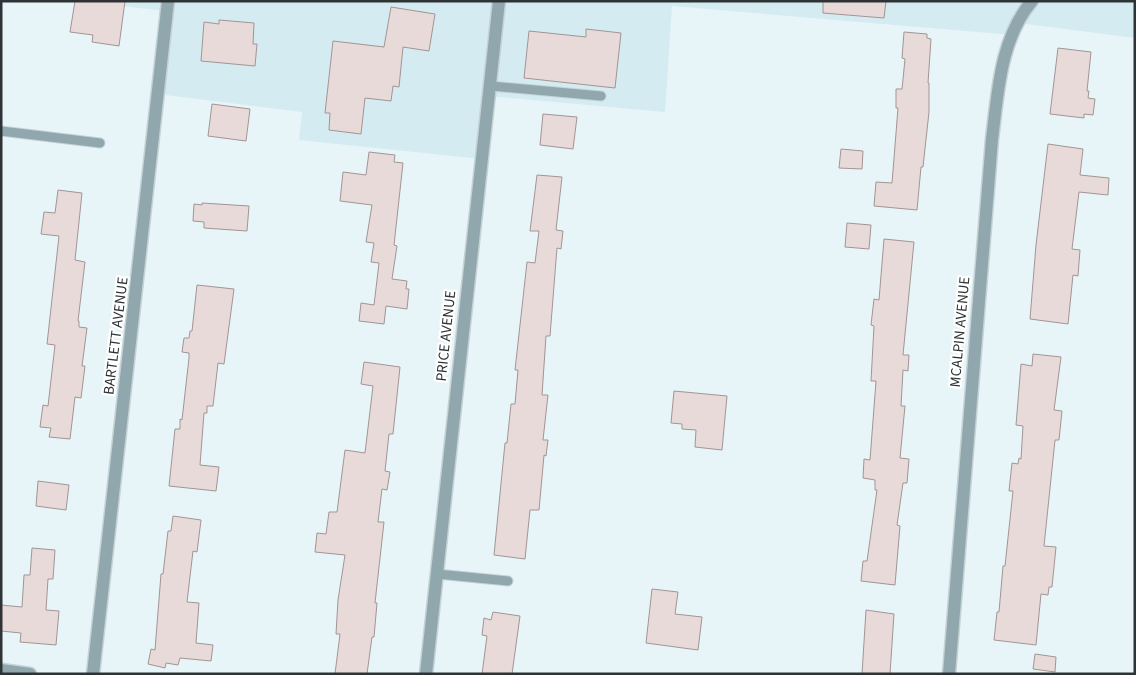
<svg xmlns="http://www.w3.org/2000/svg" width="1136" height="675" viewBox="0 0 1136 675" font-family="'Source Sans 3',sans-serif">
<style>
.built{fill:#d4ebf1}
.building{fill:#e8dad9;stroke:#a29594}
.lines{fill:none;stroke-linecap:round;stroke-linejoin:round}
.service-casing{stroke:#c6d2d6;stroke-width:11}
.minor-casing{stroke:#c6d2d6;stroke-width:15}
.service{stroke:#90a7ae;stroke-width:9}
.minor{stroke:#90a7ae;stroke-width:12}
.labels{text-anchor:middle;dominant-baseline:central;stroke-width:4.5;stroke-linejoin:round;paint-order:stroke}
.street-label{font-size:15px;fill:#2e3435;stroke:#fff}
</style>
<rect width="100%" height="100%" fill="#e7f5f9"/>
<!-- built -->
<polygon class="built" points="72,1 1135,1 1135,38 1019,23 1013,35 672,6 665,112 489,96 482,159 299,140 302,112 158,94 167,11"/>
<!-- building -->
<g class="building">
<polygon points="75,1 125,1 119,46 92,42 93,35 70,32"/>
<polygon points="823,1 886,1 884,18 823,13"/>
<polygon points="391,7 435,14 429,51 403,47 399,87 393,86 391,101 365,98 361,134 329,130 330,113 325,113 333,41 384,47"/>
<polygon points="219,20 254,23 253,44 257,44 255,66 201,61 204,22 219,24"/>
<polygon points="586,29 621,33 615,88 524,78 529,31 586,37"/>
<polygon points="904,32 927,34 927,38 931,39 928,83 929,83 929,112 923,167 921,167 917,210 874,206 876,182 892,183 898,108 896,108 896,89 902,89 905,59 902,58"/>
<polygon points="1058,48 1091,52 1087,91 1089,91 1088,98 1095,99 1093,115 1084,114 1084,118 1050,114"/>
<polygon points="212,104 250,109 246,141 208,136"/>
<polygon points="543,114 577,117 573,149 540,145"/>
<polygon points="1048,144 1083,149 1080,175 1109,178 1108,195 1079,192 1072,249 1080,250 1078,276 1073,275 1068,324 1030,319 1036,245"/>
<polygon points="841,149 863,151 862,169 839,168"/>
<polygon points="369,152 395,155 394,162 403,163 394,245 397,246 392,279 407,281 406,289 409,289 407,309 386,306 384,324 359,321 361,303 374,305 379,263 371,262 374,243 366,242 372,205 340,201 343,172 366,175"/>
<polygon points="537,175 562,177 556,230 563,231 561,249 557,248 550,336 546,336 542,395 548,395 543,440 548,440 546,456 544,455 539,510 530,510 525,559 494,555 505,443 507,443 511,404 515,404 518,370 515,370 527,262 535,263 539,231 530,231"/>
<polygon points="58,190 82,193 75,260 85,262 78,321 79,321 79,327 87,328 82,366 85,366 81,398 75,397 70,439 49,437 51,428 40,427 43,405 48,406 55,345 47,344 59,236 41,234 44,212 55,213"/>
<polygon points="202,203 249,206 247,231 204,228 204,222 193,221 194,204 202,205"/>
<polygon points="847,223 871,225 869,249 845,247"/>
<polygon points="884,239 914,242 903,355 909,355 908,371 903,370 901,406 905,406 900,458 909,459 907,483 903,483 897,525 900,526 895,585 861,581 863,561 867,561 877,490 875,490 875,480 863,478 864,459 870,460 876,381 871,381 874,326 871,325 874,299 879,300"/>
<polygon points="197,285 234,289 224,364 218,363 213,406 207,406 207,413 204,413 200,465 219,467 216,491 169,486 175,429 180,429 180,419 182,420 189,358 189,353 182,352 184,338 189,338 190,331 192,331"/>
<polygon points="1033,354 1061,357 1054,410 1062,411 1059,440 1055,440 1044,546 1056,547 1052,587 1049,587 1048,595 1041,594 1036,645 994,640 997,612 999,612 1003,566 1005,566 1013,491 1009,491 1012,463 1018,464 1019,458 1021,459 1023,426 1016,425 1021,364 1032,366"/>
<polygon points="364,362 400,367 393,434 389,434 385,471 390,472 387,490 382,489 378,522 384,522 375,603 377,603 374,637 372,637 367,674 335,674 340,634 336,634 338,600 345,555 315,552 317,533 326,534 329,512 337,512 345,450 365,453 373,386 361,384"/>
<polygon points="674,391 727,396 722,450 695,447 696,430 682,429 682,424 671,423"/>
<polygon points="38,481 69,485 66,510 36,506"/>
<polygon points="173,516 201,520 197,552 193,551 187,602 199,603 196,643 213,645 211,661 180,658 178,665 166,663 165,668 148,664 151,649 155,650 161,574 163,574 168,531 171,531"/>
<polygon points="32,548 55,550 53,579 48,579 46,610 59,611 56,645 20,642 21,633 1,631 1,605 22,607 24,575 30,575"/>
<polygon points="652,589 678,592 675,614 702,617 698,650 646,643"/>
<polygon points="866,610 894,614 890,674 862,674"/>
<polygon points="493,612 520,616 512,674 482,674 487,636 482,635 484,618 491,620"/>
<polygon points="1035,654 1056,657 1055,672 1033,669"/>
</g>
<g class="lines">
<defs>
<g id="service">
<polyline points="491,86 601,96"/>
<polyline points="1,131 100,143"/>
<polyline points="437,574 508,581"/>
</g>
<g id="minor">
<polyline points="1,670 30,674"/>
<polyline points="93,674 168,1"/>
<polyline points="426,674 499,1"/>
<path d="M949,674L992,139C998,92 1000,39 1032,1"/>
</g>
</defs>
<!-- service casing -->
<use href="#service" class="service-casing"/>
<!-- minor casing -->
<use href="#minor" class="minor-casing"/>
<!-- service -->
<use href="#service" class="service"/>
<!-- minor -->
<use href="#minor" class="minor"/>
</g>
<g class="labels">
<!-- street labels -->
<g class="street-label">
<text transform="translate(960 332) rotate(-85)">MCALPIN AVENUE</text>
<text transform="translate(116 336) rotate(-83)">BARTLETT AVENUE</text>
<text transform="translate(446 336) rotate(-84)">PRICE AVENUE</text>
</g>
</g>
<!-- border -->
<rect width="1136" height="675" fill="none" stroke="#2e3435" stroke-width="5"/>
</svg>
